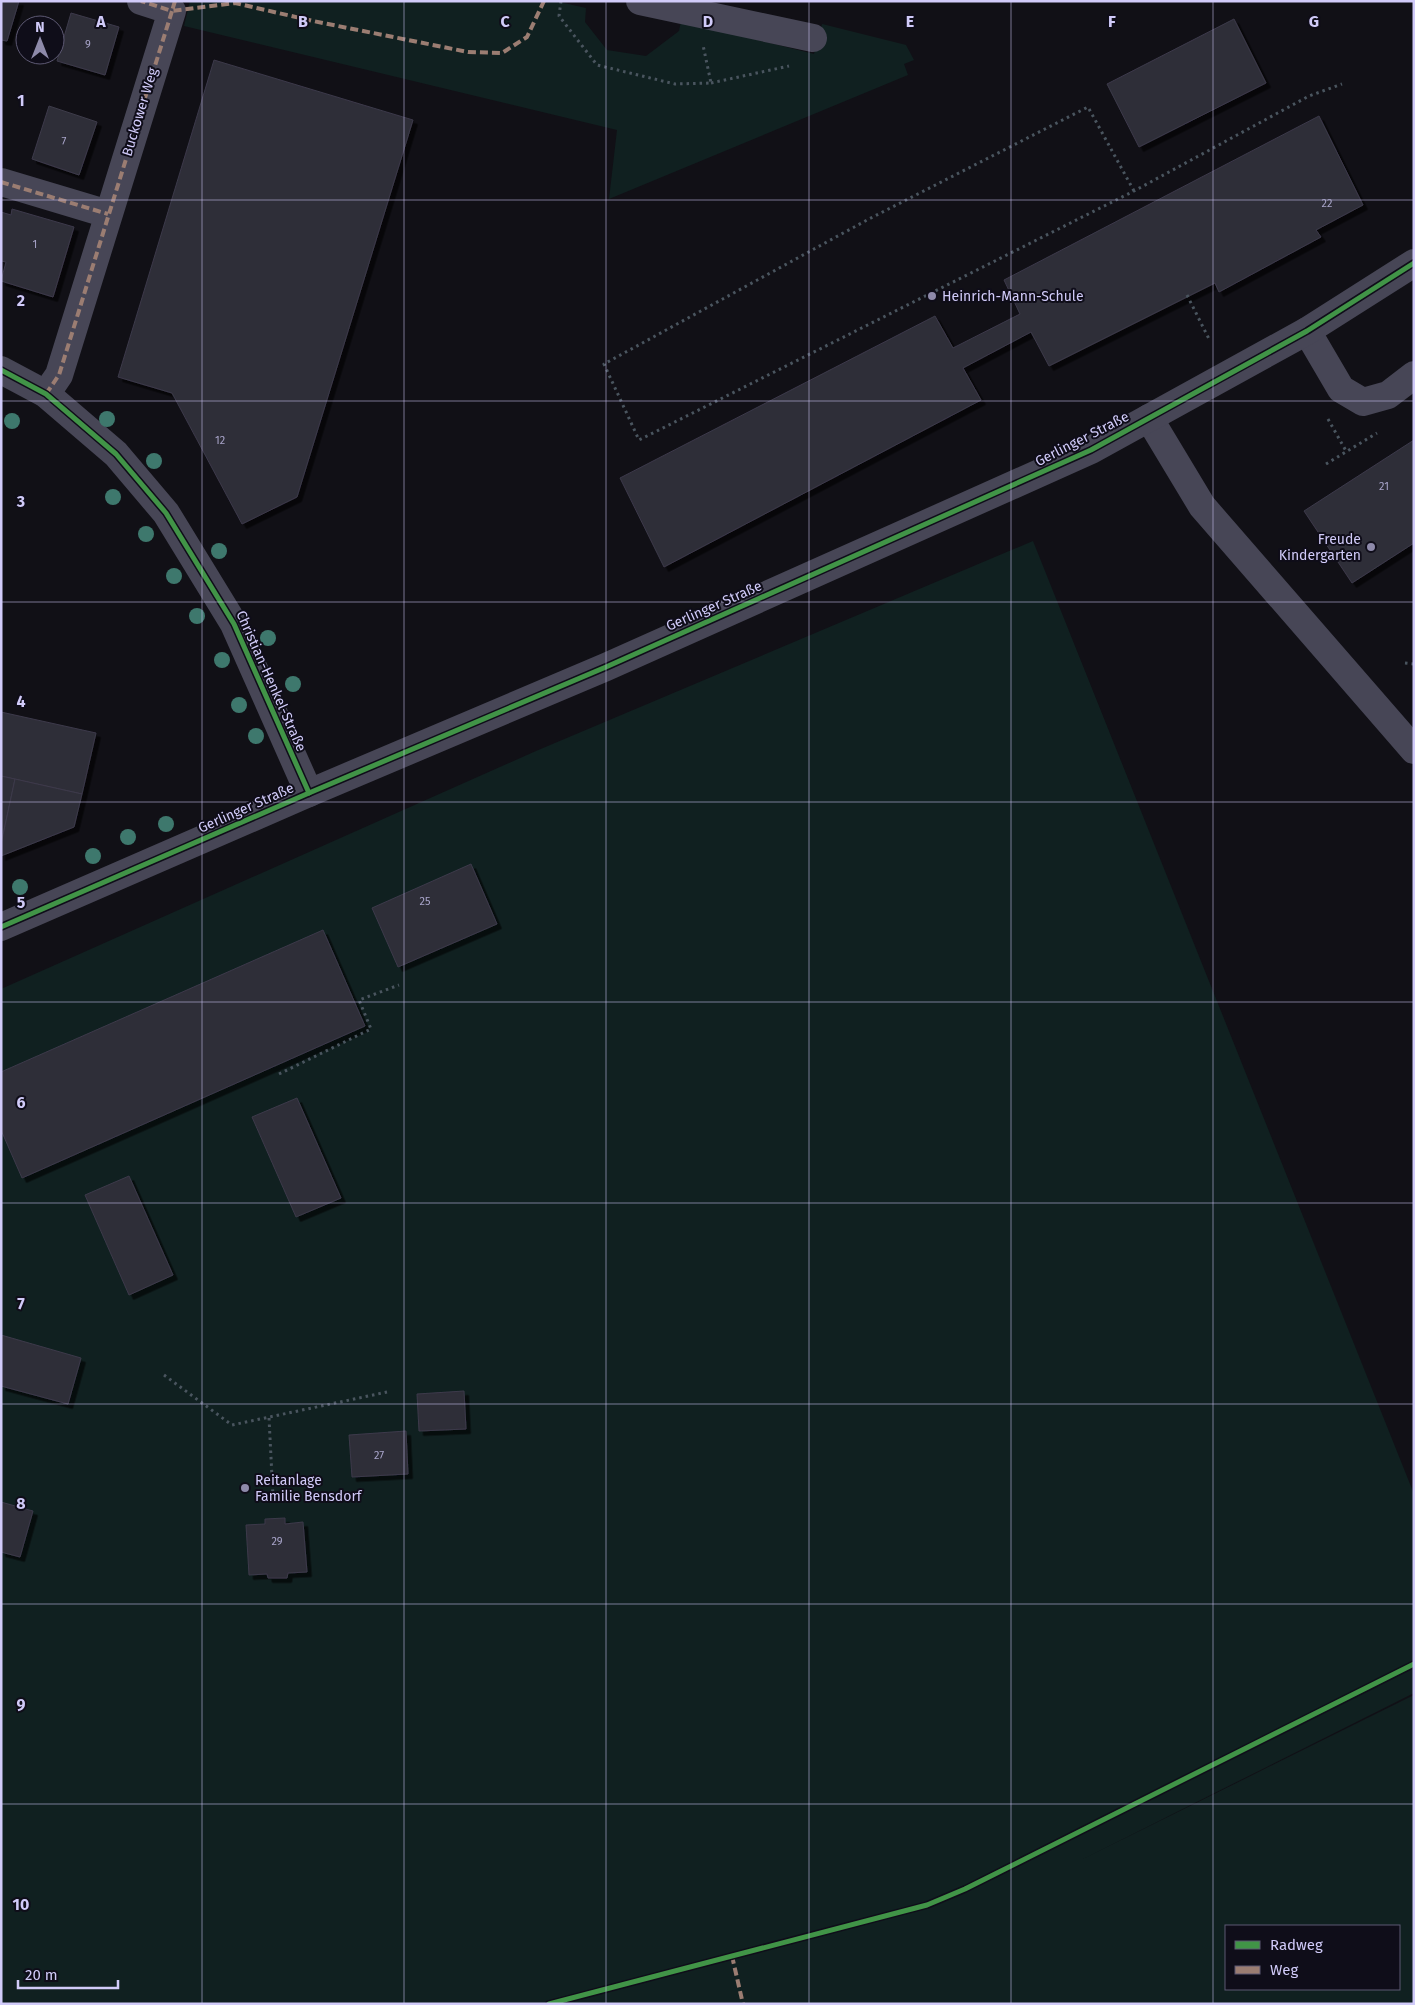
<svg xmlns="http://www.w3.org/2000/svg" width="1415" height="2005" viewBox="0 0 1415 2005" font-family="'Fira Sans',sans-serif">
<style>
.green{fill:#102020;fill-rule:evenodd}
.building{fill:#2f2d39;stroke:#3c3a4a;filter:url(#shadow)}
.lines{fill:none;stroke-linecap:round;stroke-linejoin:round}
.path{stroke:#4a555f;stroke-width:3;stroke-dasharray:2.5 4;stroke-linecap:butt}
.minor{stroke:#474656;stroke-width:28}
.quiet{stroke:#9b7d72;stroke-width:4;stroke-dasharray:8 4;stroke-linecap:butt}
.cycleway-casing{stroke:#0f0d19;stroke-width:8}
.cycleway{stroke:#419447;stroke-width:5}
.tree{fill:#3e786d}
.grid{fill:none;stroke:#d1cbf9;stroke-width:1;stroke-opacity:0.55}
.poi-dot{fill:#8e8aaa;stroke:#0f0d19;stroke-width:2}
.labels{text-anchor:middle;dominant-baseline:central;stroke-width:4;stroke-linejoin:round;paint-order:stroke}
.number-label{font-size:11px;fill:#a8a4c9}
.street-label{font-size:14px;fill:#d1cbf9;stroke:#0f0d19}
.poi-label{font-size:14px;fill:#d1cbf9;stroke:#0f0d19;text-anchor:start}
.grid-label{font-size:16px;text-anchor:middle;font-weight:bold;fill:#d1cbf9;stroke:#0f0d19;stroke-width:4;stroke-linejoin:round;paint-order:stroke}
</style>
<defs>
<filter id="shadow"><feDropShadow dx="4.5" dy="4.5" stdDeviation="0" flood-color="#0009"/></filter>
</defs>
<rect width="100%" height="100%" fill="#111016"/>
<!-- green -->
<g class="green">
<polygon points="190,1 555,1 586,8 585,22 607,50 646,56 679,31 681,21 814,54 822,24 906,45 914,60 904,64 908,75 609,199 617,130 184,26"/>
<path d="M1033,541L1414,1494V1693L1081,1860L1414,1695V2004H1V989L536,751ZM1226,1926H1399V1989H1226Z"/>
</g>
<!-- building -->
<g class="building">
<polygon points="1,1 19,1 7,41 1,40"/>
<polygon points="71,13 119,27 105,75 57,61"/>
<polygon points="1234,19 1266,83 1139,147 1107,84"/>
<polygon points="214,60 413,120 297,497 242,524 172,393 118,377"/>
<polygon points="49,106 97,122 79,175 32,159"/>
<polygon points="1319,116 1363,205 1316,230 1321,237 1219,292 1215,283 1049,366 1031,332 963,368 981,400 664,567 620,478 935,316 953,348 1020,314 1004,280"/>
<polygon points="12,209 74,227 53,297 1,281 6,262 1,261 1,212 11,215"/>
<polygon points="1414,440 1414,543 1352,583 1304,511"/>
<polygon points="1,712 96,733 82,794 1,776"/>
<polygon points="1,776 15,779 1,844"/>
<polygon points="15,779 82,794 74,827 1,856 1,844"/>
<polygon points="471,864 497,924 398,967 372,908"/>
<polygon points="323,930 365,1026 22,1178 1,1130 1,1072"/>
<polygon points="297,1098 341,1198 296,1217 252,1117"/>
<polygon points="129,1176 173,1275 129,1295 85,1195"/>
<polygon points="1,1335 81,1358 68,1404 1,1386"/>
<polygon points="464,1391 466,1429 419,1431 417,1394"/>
<polygon points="406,1431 408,1474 352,1477 349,1435"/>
<polygon points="1,1502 33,1511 20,1557 1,1552"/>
<polygon points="285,1518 285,1524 303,1522 307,1572 288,1573 287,1578 268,1578 267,1574 249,1575 246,1525 265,1524 265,1519"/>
</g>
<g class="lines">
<!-- path -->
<g class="path">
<polyline points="561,1 559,16 597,65 675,84 711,83 703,45"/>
<polyline points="711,83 789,66"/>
<polyline points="1134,191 1088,107 867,220 604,364 639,440 1134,191 1309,96 1342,84"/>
<polyline points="1187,295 1209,339"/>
<polyline points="1328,419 1346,451"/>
<polyline points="1326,464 1377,433"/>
<polyline points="1405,663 1414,664"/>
<polyline points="279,1074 371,1029 359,1000 399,985"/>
<polyline points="164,1375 232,1425 387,1392"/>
<polyline points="269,1418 273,1497"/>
</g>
<!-- minor -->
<g class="minor">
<polyline points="640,1 813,38"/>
<polyline points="1,182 108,214"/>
<polyline points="1307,331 1341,389 1363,402 1388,395 1414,375"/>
<polyline points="1,370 46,394 116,454 166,513 234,624 309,793"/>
<polyline points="46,394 59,375 172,11 141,1"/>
<polyline points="1149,418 1202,506 1414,750"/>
<polyline points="1,927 309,793 606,667 1091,450 1307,331 1414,263"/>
</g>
<!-- quiet -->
<g class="quiet">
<polyline points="175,1 172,11 235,3 313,21 468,52 502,53 527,37 544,1"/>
<polyline points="1,182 108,214"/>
<polyline points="46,394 59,375 172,11 141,1"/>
<polyline points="732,1956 743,2004"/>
</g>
<defs>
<g id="cycleway">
<polyline points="1,370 46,394 116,454 166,513 234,624 309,793"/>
<polyline points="1,927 309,793 606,667 1091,450 1307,331 1414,263"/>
<polyline points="549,2004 927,1905 965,1889 1414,1664"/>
</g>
</defs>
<!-- cycleway casing -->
<use href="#cycleway" class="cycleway-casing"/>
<!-- cycleway -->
<use href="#cycleway" class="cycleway"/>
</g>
<!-- trees -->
<g class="tree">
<circle cx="107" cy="419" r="8"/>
<circle cx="12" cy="421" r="8"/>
<circle cx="154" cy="461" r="8"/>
<circle cx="113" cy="497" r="8"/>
<circle cx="146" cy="534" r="8"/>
<circle cx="219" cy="551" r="8"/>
<circle cx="174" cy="576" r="8"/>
<circle cx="197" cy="616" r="8"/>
<circle cx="268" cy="638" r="8"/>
<circle cx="222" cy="660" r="8"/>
<circle cx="293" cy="684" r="8"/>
<circle cx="239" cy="705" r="8"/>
<circle cx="256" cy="736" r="8"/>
<circle cx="166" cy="824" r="8"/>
<circle cx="128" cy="837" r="8"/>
<circle cx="93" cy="856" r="8"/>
<circle cx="20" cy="887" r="8"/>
</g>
<!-- grid -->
<path class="grid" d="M202,1V2004M404,1V2004M606,1V2004M809,1V2004M1011,1V2004M1213,1V2004M1,200H1414M1,401H1414M1,602H1414M1,802H1414M1,1002H1414M1,1203H1414M1,1404H1414M1,1604H1414M1,1804H1414"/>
<!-- markers -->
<g class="poi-dot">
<circle cx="932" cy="296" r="5"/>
<circle cx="1371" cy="547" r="5"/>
<circle cx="245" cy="1488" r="5"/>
</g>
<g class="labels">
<!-- number labels -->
<g class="number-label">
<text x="88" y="44">9</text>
<text x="64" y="141">7</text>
<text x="1327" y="203">22</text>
<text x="35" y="244">1</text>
<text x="220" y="440">12</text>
<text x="1384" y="486">21</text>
<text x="425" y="901">25</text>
<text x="379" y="1455">27</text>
<text x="277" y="1541">29</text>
</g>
<!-- street labels -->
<g class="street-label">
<text transform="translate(140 112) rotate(-73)">Buckower Weg</text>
<text transform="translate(1082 439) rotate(-27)">Gerlinger Straße</text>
<text transform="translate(714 606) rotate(-24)">Gerlinger Straße</text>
<text transform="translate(271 681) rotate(66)">Christian-Henkel-Straße</text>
<text transform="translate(246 808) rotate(-24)">Gerlinger Straße</text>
</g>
<!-- poi labels -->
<g class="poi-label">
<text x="942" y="296">Heinrich-Mann-Schule</text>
<text x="1361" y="539" text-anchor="end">Freude<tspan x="1361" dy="16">Kindergarten</tspan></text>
<text x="255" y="1480">Reitanlage<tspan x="255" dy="16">Familie Bensdorf</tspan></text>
</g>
</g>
<g class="grid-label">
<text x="101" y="27">A</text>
<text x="303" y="27">B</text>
<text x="505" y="27">C</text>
<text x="708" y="27">D</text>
<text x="910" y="27">E</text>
<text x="1112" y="27">F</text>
<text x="1314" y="27">G</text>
<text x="21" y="106">1</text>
<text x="21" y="306">2</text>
<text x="21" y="507">3</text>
<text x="21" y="707">4</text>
<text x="21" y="908">5</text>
<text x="21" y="1108">6</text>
<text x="21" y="1309">7</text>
<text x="21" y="1509">8</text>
<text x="21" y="1710">9</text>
<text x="21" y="1910">10</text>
</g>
<!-- border -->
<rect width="1415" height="2005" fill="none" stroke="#d1cbf9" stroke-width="5"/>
<!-- legend -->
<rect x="1225" y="1925" width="175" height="65" fill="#0f0d19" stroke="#5d5973"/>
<rect x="1235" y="1941" width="25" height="8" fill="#419447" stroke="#5d5973"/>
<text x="1270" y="1950" font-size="15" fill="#d1cbf9">Radweg</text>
<rect x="1235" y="1966" width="25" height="8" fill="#9b7d72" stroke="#5d5973"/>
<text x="1270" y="1975" font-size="15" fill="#d1cbf9">Weg</text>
<!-- north arrow -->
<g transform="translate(40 40)"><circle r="24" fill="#0f0d19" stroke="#5d5973"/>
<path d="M0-4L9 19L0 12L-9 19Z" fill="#8e8aaa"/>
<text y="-8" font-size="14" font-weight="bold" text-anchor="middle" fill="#d1cbf9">N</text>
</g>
<!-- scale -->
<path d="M18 1980v8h100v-8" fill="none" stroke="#d1cbf9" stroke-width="2.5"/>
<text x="25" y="1980" font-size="15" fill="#d1cbf9" stroke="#0f0d19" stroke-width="4" paint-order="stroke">20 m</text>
</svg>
